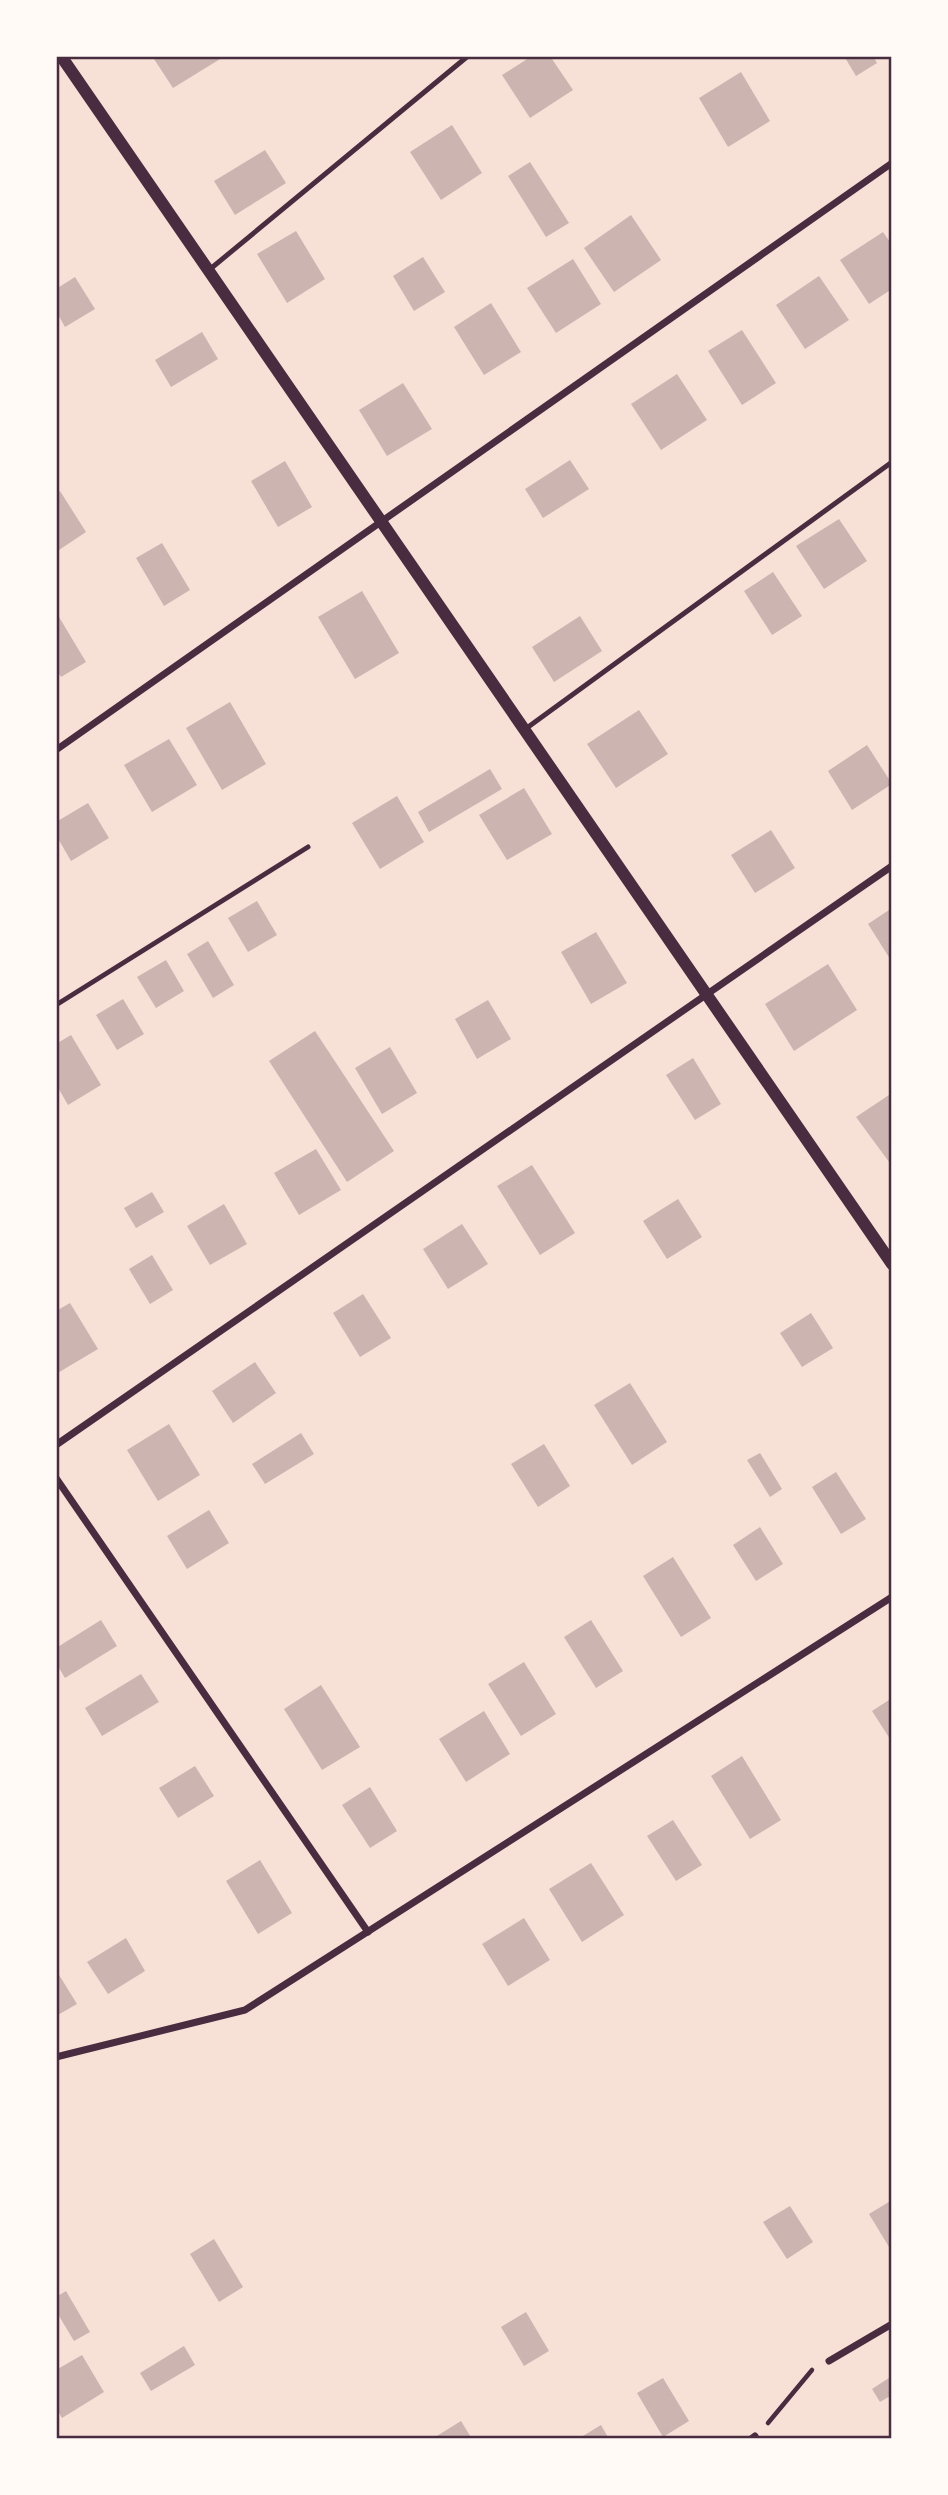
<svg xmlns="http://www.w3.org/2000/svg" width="948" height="2495" viewBox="0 0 948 2495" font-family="Roboto,sans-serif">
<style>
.building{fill:#ccb4b1}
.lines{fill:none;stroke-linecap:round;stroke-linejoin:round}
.path{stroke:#4a2c40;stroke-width:4.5}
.service{stroke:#4a2c40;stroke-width:5}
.minor{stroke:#4a2c40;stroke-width:7}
.tertiary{stroke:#4a2c40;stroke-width:12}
.neatline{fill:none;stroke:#4a2c40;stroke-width:2.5}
</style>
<rect width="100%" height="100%" fill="#f7e1d7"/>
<!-- building -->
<g class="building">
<polygon points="152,56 225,56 173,88"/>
<polygon points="532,56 550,56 573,90 530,118 502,75"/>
<polygon points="844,56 873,56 877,63 856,76"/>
<polygon points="741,72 770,121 728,147 699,98"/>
<polygon points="452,125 482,173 441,200 410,152"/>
<polygon points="265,150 286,183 235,215 214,181"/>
<polygon points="530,162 569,223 546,237 508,176"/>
<polygon points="631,215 661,260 614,292 584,248"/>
<polygon points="296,231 325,279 287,303 257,254"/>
<polygon points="883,232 892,245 892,289 869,304 840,260"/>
<polygon points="423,257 445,292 414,311 393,276"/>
<polygon points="573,259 601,304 556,333 527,288"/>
<polygon points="819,276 849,320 805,349 776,305"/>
<polygon points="75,277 95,309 65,327 56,311 56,289"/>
<polygon points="491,303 521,352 484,375 454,327"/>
<polygon points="742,330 776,383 742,405 708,351"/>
<polygon points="202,332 218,359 171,387 155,360"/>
<polygon points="677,374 707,420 661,450 631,404"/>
<polygon points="403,383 432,429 387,456 359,410"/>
<polygon points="570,460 589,489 543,518 525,489"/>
<polygon points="285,461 312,507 278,527 251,481"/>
<polygon points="60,491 86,532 56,552 56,494"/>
<polygon points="839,519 867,561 824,589 796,546"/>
<polygon points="162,543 190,590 164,606 136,558"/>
<polygon points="773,572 802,616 772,635 744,591"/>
<polygon points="362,591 399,653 355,679 318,617"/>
<polygon points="56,612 86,662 61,677 56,668"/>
<polygon points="580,616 602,651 554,682 532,647"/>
<polygon points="230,702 266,764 222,790 186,728"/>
<polygon points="639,710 668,754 616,788 587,744"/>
<polygon points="169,739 197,785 152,812 124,765"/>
<polygon points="867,745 892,784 852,810 828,771"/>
<polygon points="490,769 502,789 429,832 418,812"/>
<polygon points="524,788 552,834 507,860 479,815"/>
<polygon points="397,796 424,842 380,869 352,823"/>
<polygon points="88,803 109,838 71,861 56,835 56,822"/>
<polygon points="771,830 795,868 755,893 731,855"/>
<polygon points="257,901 277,935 248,952 228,918"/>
<polygon points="892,908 892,962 868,924"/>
<polygon points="596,932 627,983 591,1004 561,952"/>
<polygon points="208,941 234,985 213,998 187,954"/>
<polygon points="166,960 184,991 156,1008 137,977"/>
<polygon points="828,964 857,1010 794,1051 765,1004"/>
<polygon points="123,999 144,1034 117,1050 96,1015"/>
<polygon points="488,1000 511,1039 477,1059 455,1019"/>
<polygon points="315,1031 394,1151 347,1182 269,1061"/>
<polygon points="71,1035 101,1085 68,1105 56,1084 56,1044"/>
<polygon points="390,1047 417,1093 382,1114 355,1068"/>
<polygon points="693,1058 721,1104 695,1120 666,1075"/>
<polygon points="892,1093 892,1166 856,1117"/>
<polygon points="316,1149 341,1190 299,1215 274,1173"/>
<polygon points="532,1165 575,1233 540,1255 497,1186"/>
<polygon points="152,1192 164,1212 136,1228 124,1208"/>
<polygon points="678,1199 702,1237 667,1259 643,1221"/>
<polygon points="224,1204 247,1244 210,1265 187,1226"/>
<polygon points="462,1224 488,1264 448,1289 423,1249"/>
<polygon points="152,1255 173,1290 150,1304 129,1269"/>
<polygon points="363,1294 391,1338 360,1357 333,1313"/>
<polygon points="70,1303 98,1349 56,1374 56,1311"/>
<polygon points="811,1313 833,1348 802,1367 780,1333"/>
<polygon points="255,1362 276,1393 233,1423 212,1391"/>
<polygon points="630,1383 667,1442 632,1465 594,1405"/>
<polygon points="169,1424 200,1475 158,1501 127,1450"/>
<polygon points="301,1433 314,1454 265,1484 252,1464"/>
<polygon points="544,1444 570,1486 538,1507 511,1464"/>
<polygon points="760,1453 782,1489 770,1497 747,1460"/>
<polygon points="836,1472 866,1519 841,1534 812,1487"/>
<polygon points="209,1510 229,1543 187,1569 167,1536"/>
<polygon points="760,1527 783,1564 756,1581 733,1545"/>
<polygon points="673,1557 711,1618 681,1637 643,1576"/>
<polygon points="101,1620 117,1646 65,1678 56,1663 56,1648"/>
<polygon points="591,1620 623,1671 596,1688 564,1637"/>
<polygon points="524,1662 556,1714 521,1736 488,1684"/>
<polygon points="141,1674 159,1702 102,1736 85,1708"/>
<polygon points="321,1685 360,1747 322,1770 284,1709"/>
<polygon points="892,1698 892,1742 872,1711"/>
<polygon points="484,1711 510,1754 466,1782 439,1739"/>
<polygon points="742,1756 781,1820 750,1839 711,1776"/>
<polygon points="195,1766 214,1796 178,1818 159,1788"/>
<polygon points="370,1787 397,1831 370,1848 342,1805"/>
<polygon points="673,1820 702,1865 676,1881 647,1836"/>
<polygon points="260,1860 292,1913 258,1934 226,1881"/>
<polygon points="591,1863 624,1915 582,1942 549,1889"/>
<polygon points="524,1918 550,1960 508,1986 482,1944"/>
<polygon points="126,1938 145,1971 108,1994 87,1962"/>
<polygon points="56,1970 77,2004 56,2016"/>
<polygon points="892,2200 892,2252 869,2214"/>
<polygon points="790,2206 813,2242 787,2259 763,2222"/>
<polygon points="214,2239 243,2287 219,2302 190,2254"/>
<polygon points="66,2291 90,2332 74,2341 56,2311 56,2297"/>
<polygon points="526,2312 549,2351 524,2366 501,2327"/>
<polygon points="184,2346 195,2365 151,2391 140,2373"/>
<polygon points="82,2355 104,2392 62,2418 56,2408 56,2370"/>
<polygon points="892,2376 892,2395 880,2402 872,2389"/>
<polygon points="663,2378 689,2421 663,2437 637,2393"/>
<polygon points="461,2421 472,2439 432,2439"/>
<polygon points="601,2425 609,2439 578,2439"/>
</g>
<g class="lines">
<!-- path -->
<polyline class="path" points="768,2423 812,2370"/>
<!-- service -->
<g class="service">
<polyline points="209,270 468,56"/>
<polyline points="524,730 892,462"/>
<polyline points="56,1005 308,847"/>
</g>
<!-- minor -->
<g class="minor">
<polyline points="56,750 892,163"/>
<polyline points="56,1445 892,866"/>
<polyline points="56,1478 368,1932"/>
<polyline points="56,2057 245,2010 892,1597"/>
<polyline points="829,2361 892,2324"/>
<polyline points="751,2439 755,2436"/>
</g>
<!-- tertiary -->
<polyline class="tertiary" points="61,56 892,1264"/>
</g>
<!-- border -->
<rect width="948" height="2495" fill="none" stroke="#fffaf5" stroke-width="116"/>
<rect x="58" y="58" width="832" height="2379" class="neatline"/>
</svg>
